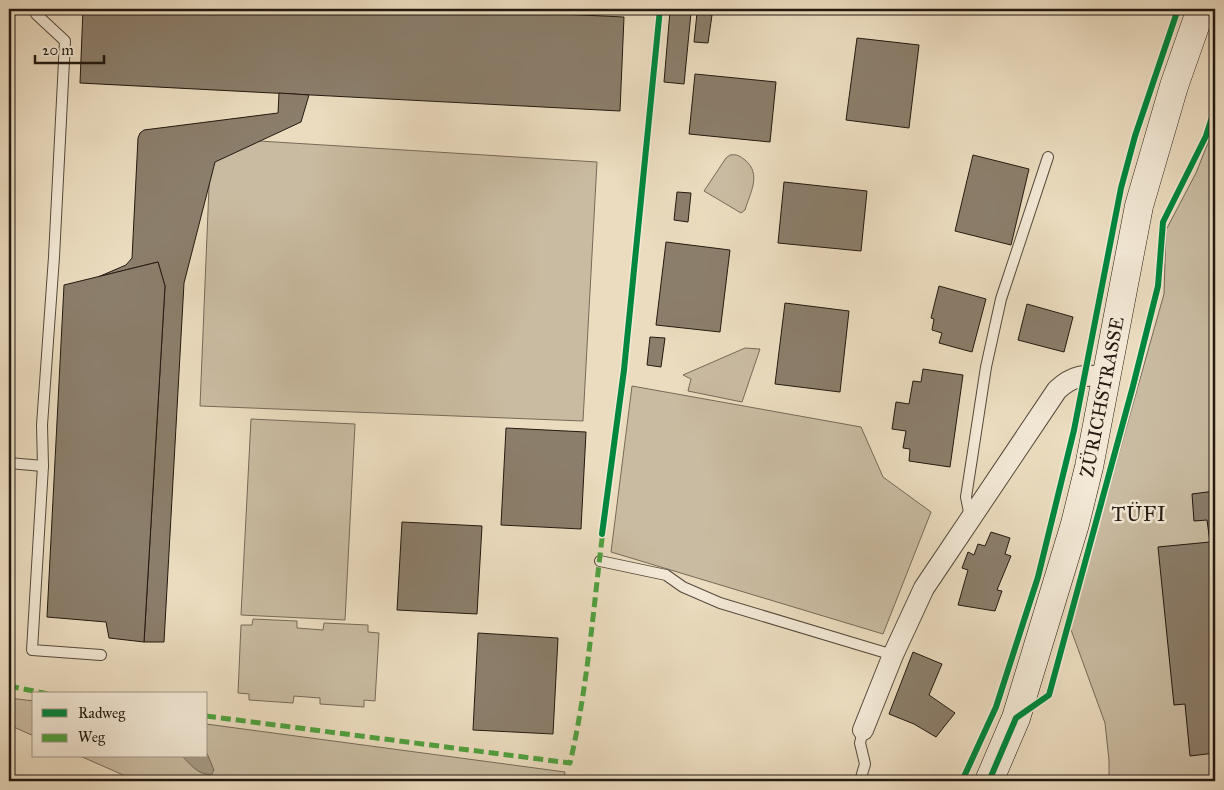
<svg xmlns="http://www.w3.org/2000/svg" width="1224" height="790" viewBox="0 0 1224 790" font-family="'IM FELL Great Primer',serif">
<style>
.green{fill:#c9bba1;stroke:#766a58}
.water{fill:#a79a84;stroke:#726656}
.building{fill:#8b7e6b;stroke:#231910}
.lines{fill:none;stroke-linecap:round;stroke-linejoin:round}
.lane-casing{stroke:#554a3c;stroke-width:12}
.street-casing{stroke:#554a3c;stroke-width:22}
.secondary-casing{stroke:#231910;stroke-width:29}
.lane{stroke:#f2e8d5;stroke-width:10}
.street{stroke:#f2e8d5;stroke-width:20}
.secondary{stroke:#f2e8d5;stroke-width:28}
.quiet{stroke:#50a13f;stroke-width:5;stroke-dasharray:10 5;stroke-linecap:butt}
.cycleway-casing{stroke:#f2e8d5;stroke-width:9}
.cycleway{stroke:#00873e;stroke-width:6}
.labels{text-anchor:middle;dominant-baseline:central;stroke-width:5;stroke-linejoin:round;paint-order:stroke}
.street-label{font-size:19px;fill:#231910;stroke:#f2e8d5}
.neighbourhood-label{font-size:20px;letter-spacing:1px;fill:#231910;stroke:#f2e8d5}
</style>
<rect width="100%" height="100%" fill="#ebdcbf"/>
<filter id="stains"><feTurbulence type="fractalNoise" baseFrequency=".004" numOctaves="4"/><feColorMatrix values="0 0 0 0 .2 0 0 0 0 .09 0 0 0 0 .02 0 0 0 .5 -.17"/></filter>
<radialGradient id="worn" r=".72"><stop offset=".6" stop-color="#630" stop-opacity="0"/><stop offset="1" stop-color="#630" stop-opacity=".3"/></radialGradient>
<!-- green -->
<g class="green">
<polygon points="1215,125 1215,781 1109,781 1109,760 1105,723 1070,627 1164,294 1166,230 1196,173"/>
<polygon points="211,138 597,162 583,421 200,406"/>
<path d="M730,155C737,154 740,156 745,160C762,174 750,193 745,210L741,213L704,191L726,158Z"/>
<polygon points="745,348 760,349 742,402 688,391 691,379 683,375"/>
<polygon points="632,386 861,427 883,477 931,512 883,634 611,552"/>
<polygon points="251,419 355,424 345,620 241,615"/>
<polygon points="253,619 297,621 297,628 323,630 324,623 368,625 368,632 379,633 375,701 364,700 364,707 320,704 320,698 294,696 293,703 249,700 249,694 238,693 241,625 252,625"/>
<polygon points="9,698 34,701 34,736 9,725"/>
<polygon points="206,724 565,772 564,781 137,781 80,756 206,756"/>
</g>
<!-- water -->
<path class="water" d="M206,751L214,770L212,774C199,776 191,765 182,756H206Z"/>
<!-- building -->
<g class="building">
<polygon points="83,9 456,9 624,17 620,111 80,83"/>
<polygon points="670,11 691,13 684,84 664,82"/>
<polygon points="697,13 712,15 708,43 694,42"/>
<polygon points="857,38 919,45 909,128 846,120"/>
<polygon points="695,74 776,82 770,142 689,134"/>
<polygon points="279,93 309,95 301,122 215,162 184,283 164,642 144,642 165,286 158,262 98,277 126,265 132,258 138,138 140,133 144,130 278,113"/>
<polygon points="973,155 1029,169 1011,245 955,231"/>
<polygon points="784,182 867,191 861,251 778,243"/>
<polygon points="677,192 691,193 688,222 674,220"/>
<polygon points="666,242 730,250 720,332 656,325"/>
<polygon points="158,262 165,286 144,642 109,638 106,622 47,617 64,285"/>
<polygon points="939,286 986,299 972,352 939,343 942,333 932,330 934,319 931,318"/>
<polygon points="785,303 849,311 840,392 775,384"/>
<polygon points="1027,304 1073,317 1064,352 1018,340"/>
<polygon points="650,337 665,338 661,367 647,365"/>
<polygon points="923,369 963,375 950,467 909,461 910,449 903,448 906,431 892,429 896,402 909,404 913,381 921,382"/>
<polygon points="506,428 586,432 581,529 501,525"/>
<polygon points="1215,491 1215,753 1190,756 1185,704 1174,705 1158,547 1210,542 1207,520 1194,521 1192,494"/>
<polygon points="402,522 482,526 477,614 397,610"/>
<polygon points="991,532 1010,538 1005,554 1011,556 997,590 1002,591 995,611 958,605 968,570 962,568 968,552 974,555 978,544 985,546"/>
<polygon points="478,633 558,638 553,734 473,730"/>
<polygon points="913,652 942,664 929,695 955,713 936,737 914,724 889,714"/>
</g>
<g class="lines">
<defs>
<g id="lane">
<polyline points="36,9 36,14 65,41 54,257 42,425 43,466 32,650 101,655"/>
<polyline points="9,463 43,466"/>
<polyline points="970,517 966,497 986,367 1001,299 1048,157"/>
<polyline points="600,561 666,575 683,587 720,603 893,655"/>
<polyline points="860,781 865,764 860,743 863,730"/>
</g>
<path id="street" d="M863,730L893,655L924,588L1057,390C1073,375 1085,374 1106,377"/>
<polyline id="secondary" points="989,781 1016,718 1075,524 1089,467 1139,206 1174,86 1201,9"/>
</defs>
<!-- lane casing -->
<use href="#lane" class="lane-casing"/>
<!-- street casing -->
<use href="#street" class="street-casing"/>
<!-- secondary casing -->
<use href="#secondary" class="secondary-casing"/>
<!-- lane -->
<use href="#lane" class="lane"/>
<!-- street -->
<use href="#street" class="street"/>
<!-- secondary -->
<use href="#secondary" class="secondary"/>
<!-- quiet -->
<g class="quiet">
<polyline points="9,686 48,694"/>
<path d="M206,716L570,763C588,686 593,609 603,531"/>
</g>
<defs>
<g id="cycleway">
<polyline points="602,534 624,370 660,9"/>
<polyline points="962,781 996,707 1038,577 1074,430 1121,188 1135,136 1178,9"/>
<polyline points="989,781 1016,718 1049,695 1133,386 1158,286 1163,222 1206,136 1215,108"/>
</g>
</defs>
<!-- cycleway casing -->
<use href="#cycleway" class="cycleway-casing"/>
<!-- cycleway -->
<use href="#cycleway" class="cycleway"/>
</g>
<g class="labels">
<!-- street labels -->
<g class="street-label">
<text transform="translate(1102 397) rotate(-79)">ZÜRICHSTRASSE</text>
</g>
<!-- neighbourhood labels -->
<g class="neighbourhood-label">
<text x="1139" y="514">TÜFI</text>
</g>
</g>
<!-- margin -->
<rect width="1224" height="790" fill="none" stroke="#ebdcbf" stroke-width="30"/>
<rect x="10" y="10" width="1204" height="770" fill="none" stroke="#231910" stroke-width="2.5"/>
<rect x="15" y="15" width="1194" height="760" fill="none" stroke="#231910"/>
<!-- legend -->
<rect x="32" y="692" width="175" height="65" fill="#f2e8d5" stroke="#9f9586"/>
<rect x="42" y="709" width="25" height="8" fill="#00873e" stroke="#9f9586"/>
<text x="78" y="718" font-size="15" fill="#231910">Radweg</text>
<rect x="42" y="734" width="25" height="8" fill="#50a13f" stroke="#9f9586"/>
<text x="78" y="742" font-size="15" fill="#231910">Weg</text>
<!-- scale -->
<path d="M35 55v8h69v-8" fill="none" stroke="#231910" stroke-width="2.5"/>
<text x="42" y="55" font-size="15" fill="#231910" stroke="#f2e8d5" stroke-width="4" paint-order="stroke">20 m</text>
<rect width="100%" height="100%" filter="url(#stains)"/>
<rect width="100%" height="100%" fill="url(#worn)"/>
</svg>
